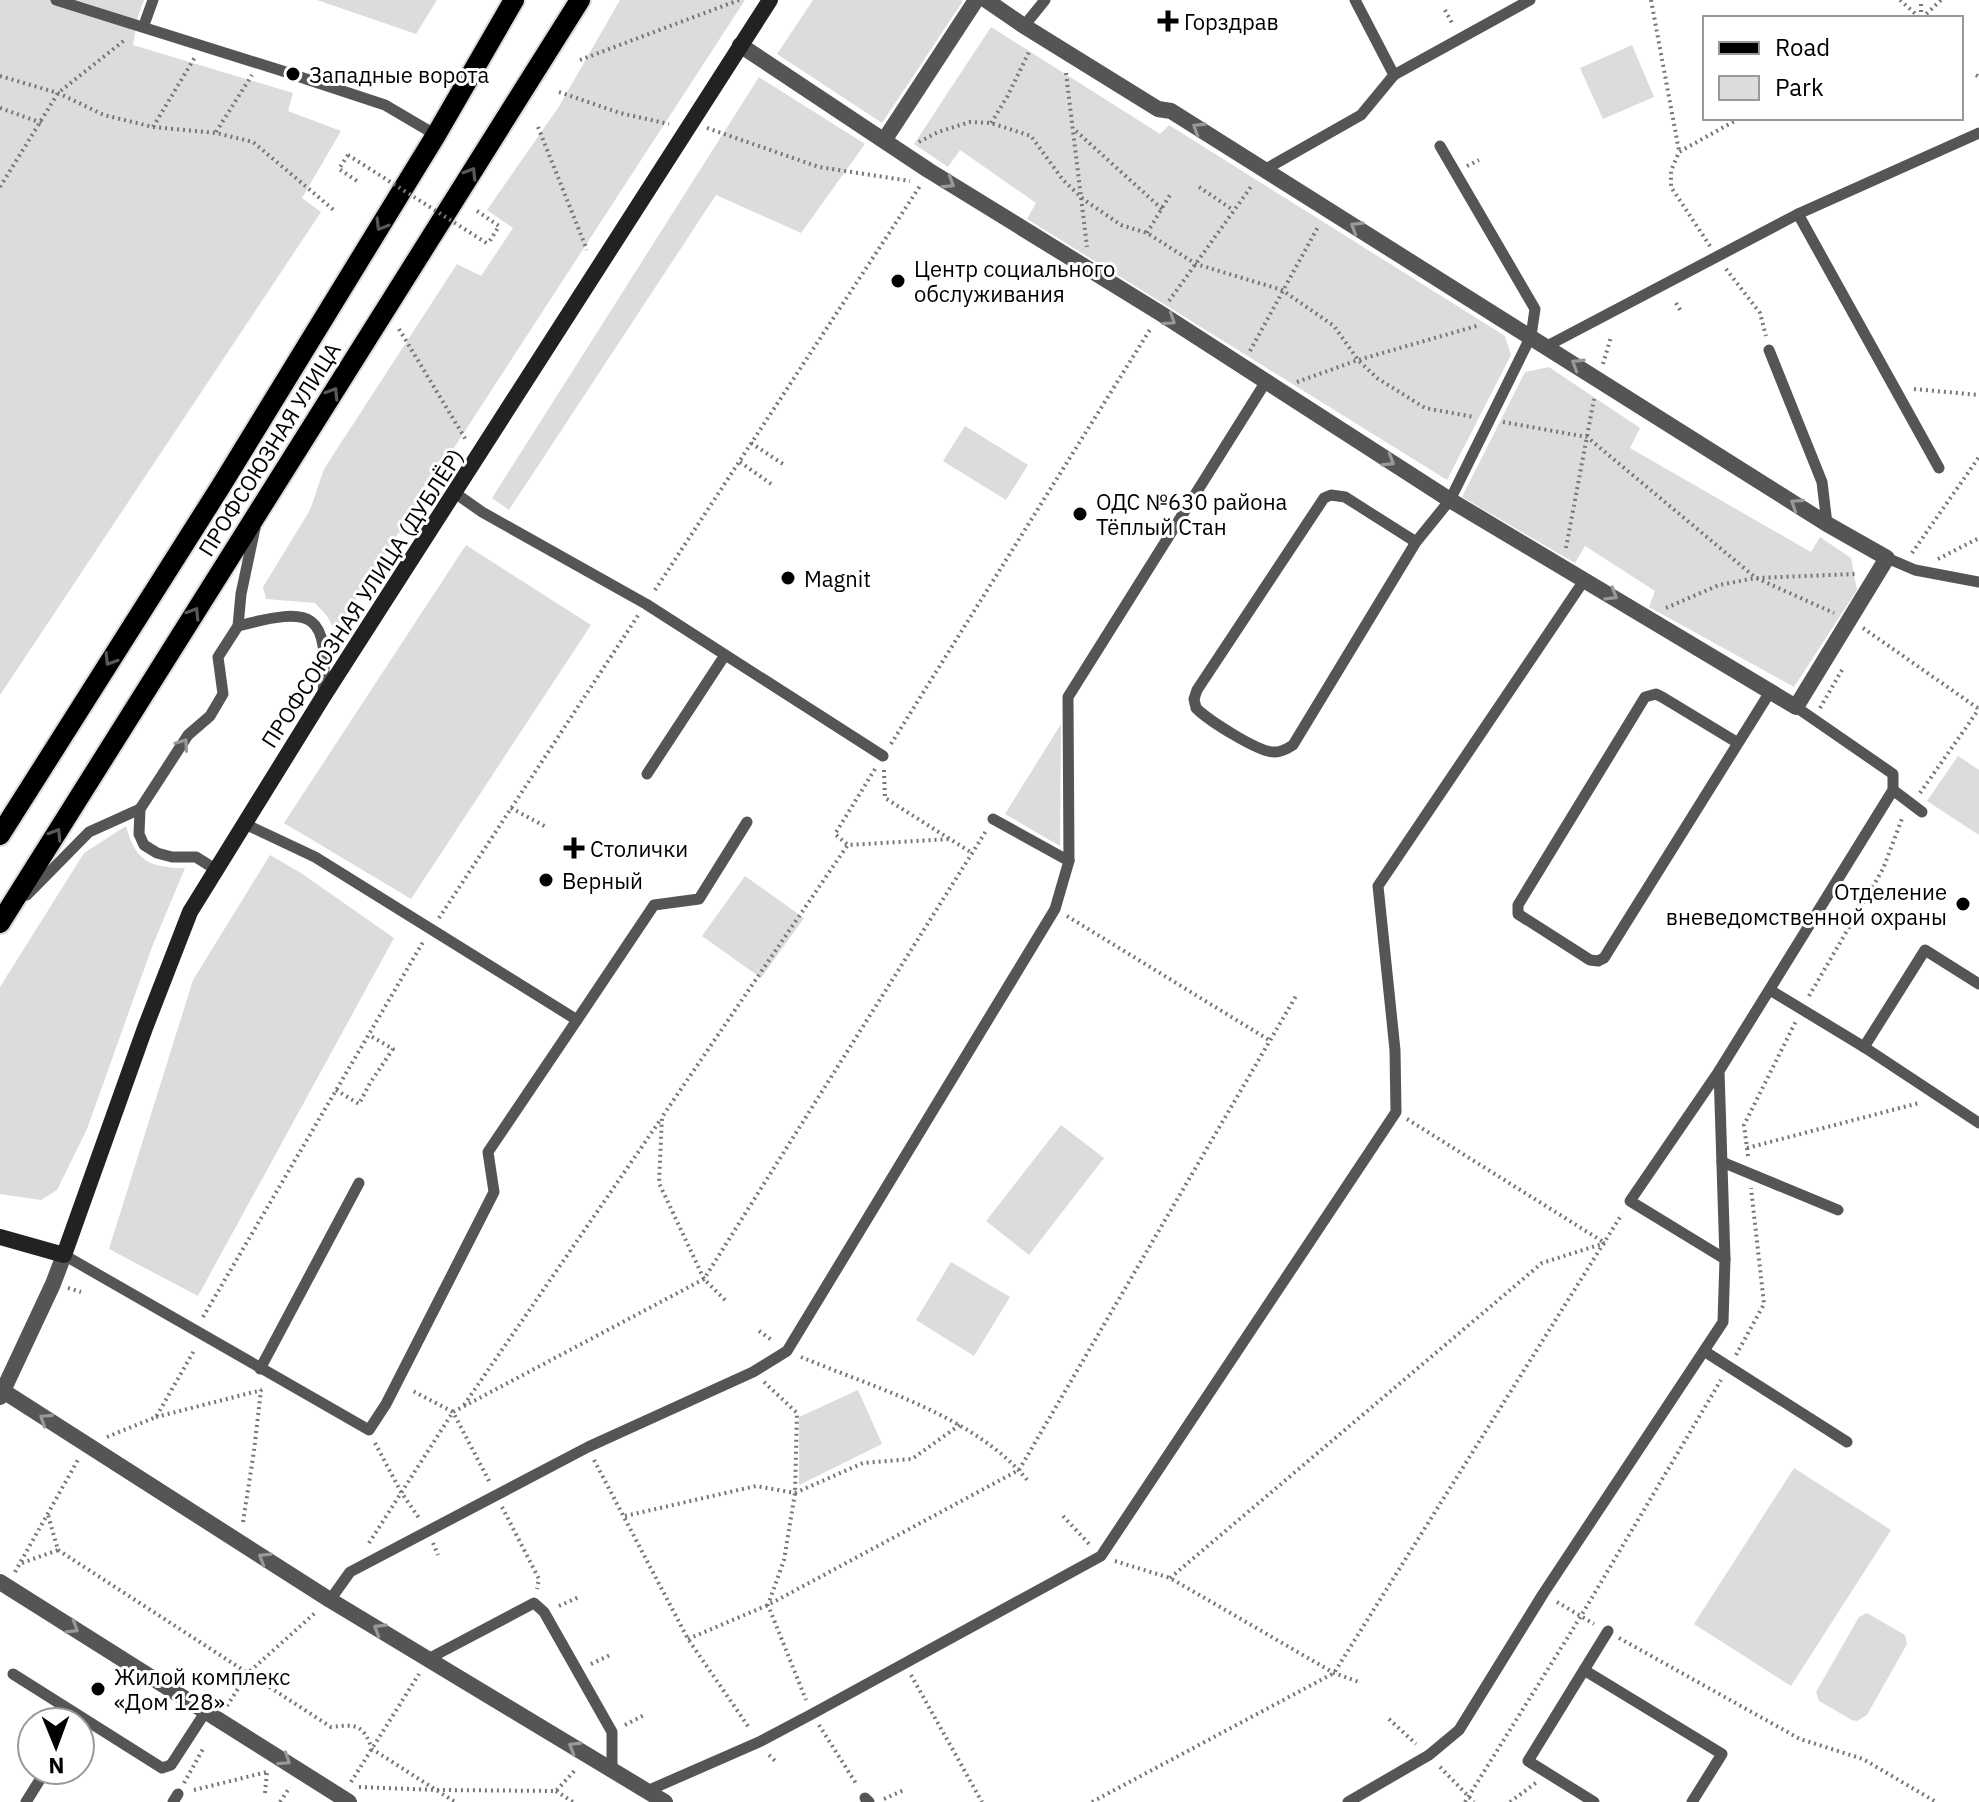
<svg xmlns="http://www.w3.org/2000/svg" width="1979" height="1802" viewBox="0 0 1979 1802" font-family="'IBM Plex Sans',sans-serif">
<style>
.green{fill:#dcdcdc}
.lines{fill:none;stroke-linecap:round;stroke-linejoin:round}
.primary-casing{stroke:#dbdbdb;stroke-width:24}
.path{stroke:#777;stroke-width:4;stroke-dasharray:2 4;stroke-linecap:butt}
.lane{stroke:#555;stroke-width:11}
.street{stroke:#555;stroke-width:16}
.secondary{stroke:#222;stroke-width:16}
.primary{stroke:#000;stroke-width:20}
.path-bridge{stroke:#777;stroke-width:4;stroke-dasharray:2 4;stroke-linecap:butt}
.oneway{stroke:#999}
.oneway2{stroke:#595959}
.poi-dot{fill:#000;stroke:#fff;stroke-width:3}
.labels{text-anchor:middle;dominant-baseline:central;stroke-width:6;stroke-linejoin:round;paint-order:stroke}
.poi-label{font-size:22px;fill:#000;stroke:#fff;text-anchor:start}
.street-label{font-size:22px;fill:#000;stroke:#fff}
</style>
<rect width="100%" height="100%" fill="#fff"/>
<!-- green -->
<g class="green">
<polygon points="0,0 144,0 138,16 133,45 293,93 288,111 341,131 302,198 321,212 0,695"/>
<polygon points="317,0 437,0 416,34"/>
<polygon points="620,0 745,0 335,631 327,616 315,603 266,599 263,587 310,510 324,469 457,264 481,276 513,228 487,210 558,108"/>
<polygon points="813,0 961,0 963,1 882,123 777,54"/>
<polygon points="991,27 1160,134 1169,125 1505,336 1511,355 1447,480 1027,219 1036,203 960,150 948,167 914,144"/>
<polygon points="1632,45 1654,97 1603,119 1580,68"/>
<polygon points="759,77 865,144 801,233 716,195 509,510 492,498"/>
<polygon points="1549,367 1640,428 1630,448 1811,552 1820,537 1851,558 1857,590 1794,687 1649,607 1655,591 1585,546 1575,563 1462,497 1525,372"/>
<polygon points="965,426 1028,465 1006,500 943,461"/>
<polygon points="466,545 591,625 411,899 284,823"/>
<polygon points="1061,724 1060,846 1005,814"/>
<polygon points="1958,756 1979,770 1979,835 1927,801"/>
<path d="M126,826C135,861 150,868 185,868L152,947L87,1129L57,1190L41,1200L0,1194V987L84,853Z"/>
<polygon points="270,855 301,873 394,938 198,1296 109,1249 193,980"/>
<polygon points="745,876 804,918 761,978 702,936"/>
<polygon points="1061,1125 1104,1158 1029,1255 986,1221"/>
<polygon points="951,1262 1010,1297 974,1356 916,1320"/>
<polygon points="858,1390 882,1444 799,1485 799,1417"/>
<polygon points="1794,1468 1891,1530 1791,1686 1694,1624"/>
<polygon points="1867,1613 1905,1635 1907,1644 1867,1715 1857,1721 1852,1720 1819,1701 1816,1692 1859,1617"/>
</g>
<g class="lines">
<defs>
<g id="primary">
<polyline points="0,835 221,486 436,135 514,0"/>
<polyline points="0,923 580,0"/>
</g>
</defs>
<!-- primary casing -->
<use href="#primary" class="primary-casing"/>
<!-- path -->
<g class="path">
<polyline points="1651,0 1679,151"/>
<polyline points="1900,0 1920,18"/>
<polyline points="1445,10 1453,25"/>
<polyline points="1921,18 1921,0"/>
<polyline points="1922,18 1941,0"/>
<polyline points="580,60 739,0"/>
<polyline points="1066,73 1087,247"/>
<polyline points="1976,75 1979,77"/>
<polyline points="0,76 58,93 104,115 153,127 216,133 253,142 335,211"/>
<polyline points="559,92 620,113 669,124"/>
<polyline points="0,108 42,123"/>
<polyline points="991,123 1007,97 1029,52"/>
<polyline points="153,127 195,57"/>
<polyline points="538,127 587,250"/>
<polyline points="707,128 819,167 910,181"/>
<polyline points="1076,131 1162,209"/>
<polyline points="216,132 252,75"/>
<polyline points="919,142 938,132 970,122 991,123 1031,136 1063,180 1083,199 1121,225 1147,233 1196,264 1282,290 1334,326 1358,360 1377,378 1425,408 1474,417"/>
<polyline points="348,155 339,169 357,181"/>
<polyline points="1467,166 1479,160"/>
<polyline points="0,187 58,93 126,39"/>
<polyline points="1199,187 1233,210"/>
<polyline points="477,211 499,226 488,244"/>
<polyline points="1147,233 1170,195"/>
<polyline points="1710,246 1671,187 1671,171 1679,152 1740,118"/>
<polyline points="1726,269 1760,313 1766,336"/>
<polyline points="1169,301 1253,184"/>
<polyline points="1676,303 1682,313"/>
<polyline points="399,329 466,440"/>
<polyline points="1250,351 1319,225"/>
<polyline points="1603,364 1611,337"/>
<polyline points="1297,382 1358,360 1480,325"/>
<polyline points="1914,389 1979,395"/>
<polyline points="1503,422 1587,437 1756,578 1834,613"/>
<polyline points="751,443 786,466"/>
<polyline points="740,462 774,486"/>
<polyline points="1566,548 1594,399"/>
<polyline points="1912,553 1979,457"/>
<polyline points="1938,559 1979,538"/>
<polyline points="655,590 920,186"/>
<polyline points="1666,608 1719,585 1756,578 1856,574"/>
<polyline points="1863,628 1979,709"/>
<polyline points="1820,708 1842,670"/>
<polyline points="891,744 1151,328"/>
<polyline points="875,769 835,834 848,845 950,839"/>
<polyline points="884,770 885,798 972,853"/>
<polyline points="1920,793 1979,709"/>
<polyline points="511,808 548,828"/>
<polyline points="1067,916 1269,1040"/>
<polyline points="439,918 639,614"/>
<polyline points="1809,996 1883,869 1903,816"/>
<polyline points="336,1090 359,1104 370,1083 393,1049 369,1035"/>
<polyline points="1407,1119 1605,1243"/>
<polyline points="1747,1148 1919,1103"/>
<polyline points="1748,1156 1744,1125 1796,1021"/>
<polyline points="68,1288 81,1292"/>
<polyline points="725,1300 704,1279 659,1183 662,1117 847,846"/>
<polyline points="203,1317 423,942"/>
<polyline points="759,1331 773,1341"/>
<polyline points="1736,1355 1764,1304 1751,1188"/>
<path d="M801,1357C875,1388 977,1417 1028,1481"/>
<polyline points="764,1382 797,1413 795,1493 784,1560 768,1605 806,1700"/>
<polyline points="464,1405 661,1119"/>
<polyline points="156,1417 262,1390"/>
<polyline points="107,1437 156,1417 195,1349"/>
<polyline points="375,1443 401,1492 419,1518"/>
<polyline points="594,1460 688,1639 750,1729"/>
<polyline points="489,1481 453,1412 704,1279 986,831"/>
<polyline points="502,1507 539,1579 537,1589"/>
<polyline points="625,1516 756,1486 795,1493 863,1463 912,1459 961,1424"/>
<polyline points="1063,1516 1091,1546"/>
<polyline points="243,1522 254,1451 261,1390"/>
<polyline points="369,1543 453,1412 411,1390"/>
<polyline points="433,1543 438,1555"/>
<path d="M58,1550L331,1727C356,1724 363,1724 372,1749L455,1802"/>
<polyline points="1115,1561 1170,1578 1334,1673 1359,1682"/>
<polyline points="22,1563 58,1550 48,1515"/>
<polyline points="15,1572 79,1458"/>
<polyline points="1170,1578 1542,1263 1605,1243"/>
<polyline points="1557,1602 1594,1624"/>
<polyline points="559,1606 579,1597"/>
<polyline points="1619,1638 1800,1739 1863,1759 1936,1802"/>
<polyline points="688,1639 768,1605 1019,1470 1296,996"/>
<polyline points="591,1664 610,1655"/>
<polyline points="911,1675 982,1802"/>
<polyline points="227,1706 248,1673 316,1612"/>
<polyline points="1389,1719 1416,1744"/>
<polyline points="625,1725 644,1715"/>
<polyline points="819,1725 857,1785"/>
<polyline points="769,1755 776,1762"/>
<polyline points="1440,1767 1474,1802"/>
<polyline points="351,1782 419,1674"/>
<polyline points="184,1783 203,1749"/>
<polyline points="359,1787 437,1790 556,1791 576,1769"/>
<polyline points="194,1790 267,1772"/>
<polyline points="556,1791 573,1802"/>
<polyline points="265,1793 267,1772"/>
<polyline points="884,1799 904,1790"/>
<polyline points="280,1802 290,1787"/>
<polyline points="1092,1802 1334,1673 1622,1214"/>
<polyline points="1465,1802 1581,1616 1721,1380"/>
<polyline points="1510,1802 1537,1782"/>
</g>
<!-- lane -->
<g class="lane">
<polyline points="56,0 289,73"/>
<polyline points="1355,0 1394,75"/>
<polyline points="144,25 153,0"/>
<polyline points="1024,26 1045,0"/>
<polyline points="297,76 385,105 436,135"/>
<polyline points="1264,170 1361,115 1394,75 1530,0"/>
<polyline points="1798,214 1939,468"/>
<polyline points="1547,346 1798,214 1979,133"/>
<polyline points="1769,350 1822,482 1827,524"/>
<polyline points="455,493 482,512 646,604 883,756"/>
<path d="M1416,542L1345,497L1331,495L1324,498L1197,690L1194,699L1196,708C1208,720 1259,753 1275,752C1282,752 1287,749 1293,745L1416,542L1450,500L1531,336L1535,309L1440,146"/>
<polyline points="1887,558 1915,570 1979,582"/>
<path d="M238,626C314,606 329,612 323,693"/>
<polyline points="1738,743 1662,697 1656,694 1645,697 1518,905 1518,914 1590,960 1598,961 1604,958 1770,692"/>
<polyline points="647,774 725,655"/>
<polyline points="1893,790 1922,812"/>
<polyline points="993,819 1069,861"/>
<polyline points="245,824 315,857 577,1020 654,905 699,899 747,822"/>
<polyline points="215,869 196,857 172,857 157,853 144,845 139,834 140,809 188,735 210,716 223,694 218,657 238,626 241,594 255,528"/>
<polyline points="27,895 89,832 140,809"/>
<polyline points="1770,990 1864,1047 1979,1123"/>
<polyline points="1864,1047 1925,950 1979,984"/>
<polyline points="1719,1071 1630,1201 1725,1259"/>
<polyline points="1722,1162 1838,1210"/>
<polyline points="64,1255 369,1430 386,1404 494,1192 488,1152 577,1020"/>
<polyline points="1704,1351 1847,1442"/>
<polyline points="260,1369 359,1183"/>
<polyline points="330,1600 350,1572 588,1447 753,1372 787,1351 1055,909 1069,861 1068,697 1265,383"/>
<polyline points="428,1659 534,1603 544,1612 612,1732 612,1770"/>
<polyline points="1584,1670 1608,1631"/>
<polyline points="13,1674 162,1768 171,1765 206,1711"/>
<polyline points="647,1791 759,1742 812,1714 1101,1556 1396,1112 1395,1050 1378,886 1585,579"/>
<polyline points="865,1798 869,1802"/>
<polyline points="26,1802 46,1770"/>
<polyline points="173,1802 178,1794"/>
<polyline points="1348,1802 1429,1755 1459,1730 1543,1594 1723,1322 1725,1259 1719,1071 1893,790 1893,774 1796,707"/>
<polyline points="1594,1802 1528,1761 1584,1670 1722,1754 1692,1802"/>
</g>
<!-- street -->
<g class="street">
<polyline points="740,45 928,170 1160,313 1450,500 1796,707 1887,558 1827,524 1171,111 1158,109 1024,26 986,0"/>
<polyline points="885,139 976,0"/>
<polyline points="3,1391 330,1600 665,1802"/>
<polyline points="0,1397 53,1284 64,1255"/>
<polyline points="0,1582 349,1802"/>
</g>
<!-- secondary -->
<polyline class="secondary" points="0,1237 64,1255 145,1028 190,912 323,697 770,0"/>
<!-- primary -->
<use href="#primary" class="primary"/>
<!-- path-bridge -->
<polyline class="path-bridge" points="348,155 488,244"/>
</g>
<!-- one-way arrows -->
<defs><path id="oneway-chevron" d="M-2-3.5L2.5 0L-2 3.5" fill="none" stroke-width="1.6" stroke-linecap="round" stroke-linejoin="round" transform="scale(2)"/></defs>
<g class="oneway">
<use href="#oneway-chevron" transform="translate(1198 128) rotate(-148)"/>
<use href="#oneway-chevron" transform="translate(949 183) rotate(32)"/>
<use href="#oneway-chevron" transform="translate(1356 227) rotate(-148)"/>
<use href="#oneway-chevron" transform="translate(1170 320) rotate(33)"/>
<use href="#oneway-chevron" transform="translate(1577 364) rotate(-148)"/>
<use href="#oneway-chevron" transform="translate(1389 461) rotate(32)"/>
<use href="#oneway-chevron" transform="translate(1796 504) rotate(-147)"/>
<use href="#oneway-chevron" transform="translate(1612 595) rotate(31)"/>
<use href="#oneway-chevron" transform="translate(183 744) rotate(-55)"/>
<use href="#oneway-chevron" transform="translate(45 1419) rotate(-147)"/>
<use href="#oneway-chevron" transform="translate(264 1558) rotate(-148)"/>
<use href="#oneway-chevron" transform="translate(73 1628) rotate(32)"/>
<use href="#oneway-chevron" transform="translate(379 1629) rotate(-149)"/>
<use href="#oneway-chevron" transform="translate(574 1747) rotate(-149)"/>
<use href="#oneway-chevron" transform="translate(285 1760) rotate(33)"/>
</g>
<g class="oneway2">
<use href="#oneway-chevron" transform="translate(471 173) rotate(-58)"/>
<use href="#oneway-chevron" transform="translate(381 225) rotate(121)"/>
<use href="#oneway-chevron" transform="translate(333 393) rotate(-58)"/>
<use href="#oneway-chevron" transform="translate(194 613) rotate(-58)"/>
<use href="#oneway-chevron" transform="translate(110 660) rotate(122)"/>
<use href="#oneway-chevron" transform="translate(56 834) rotate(-58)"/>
</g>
<!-- markers -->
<g class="poi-dot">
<path d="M1164 9h8v8h8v8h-8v8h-8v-8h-8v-8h8z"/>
<circle cx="293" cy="74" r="8"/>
<circle cx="898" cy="281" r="8"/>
<circle cx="1080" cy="514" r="8"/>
<circle cx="788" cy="578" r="8"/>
<path d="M570 836h8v8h8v8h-8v8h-8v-8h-8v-8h8z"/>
<circle cx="546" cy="880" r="8"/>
<circle cx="1963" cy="904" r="8"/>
<circle cx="98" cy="1689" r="8"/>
</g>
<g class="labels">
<!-- poi labels -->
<g class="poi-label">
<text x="1184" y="21">Горздрав</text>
<text x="309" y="74">Западные ворота</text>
<text x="914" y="268">Центр социального<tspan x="914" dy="25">обслуживания</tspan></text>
<text x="1096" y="501">ОДС №630 района<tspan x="1096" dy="25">Тёплый Стан</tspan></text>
<text x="804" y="578">Magnit</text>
<text x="590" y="848">Столички</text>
<text x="562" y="880">Верный</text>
<text x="1947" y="891" text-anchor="end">Отделение<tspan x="1947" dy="25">вневедомственной охраны</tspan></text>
<text x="114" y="1676">Жилой комплекс<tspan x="114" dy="25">«Дом 128»</tspan></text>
</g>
<!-- street labels -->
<g class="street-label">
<text transform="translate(269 449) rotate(-58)">ПРОФСОЮЗНАЯ УЛИЦА</text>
<text transform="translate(362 598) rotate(-57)">ПРОФСОЮЗНАЯ УЛИЦА (ДУБЛЁР)</text>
</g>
</g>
<!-- legend -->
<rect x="1703" y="16" width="260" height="104" fill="#ffffff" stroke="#999999" stroke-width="2"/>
<rect x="1719" y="42" width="40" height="12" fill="#000000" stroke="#999999" stroke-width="2"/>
<text x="1775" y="56" font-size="24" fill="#000000">Road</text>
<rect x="1719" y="76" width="40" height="24" fill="#dcdcdc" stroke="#999999" stroke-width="2"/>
<text x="1775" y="96" font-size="24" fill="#000000">Park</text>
<!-- north arrow -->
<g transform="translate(56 1746) rotate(179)"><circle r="38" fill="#ffffff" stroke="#999999" stroke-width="2"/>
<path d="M0-6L14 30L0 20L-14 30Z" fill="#000000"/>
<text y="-12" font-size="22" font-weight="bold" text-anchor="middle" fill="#000000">N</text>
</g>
</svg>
